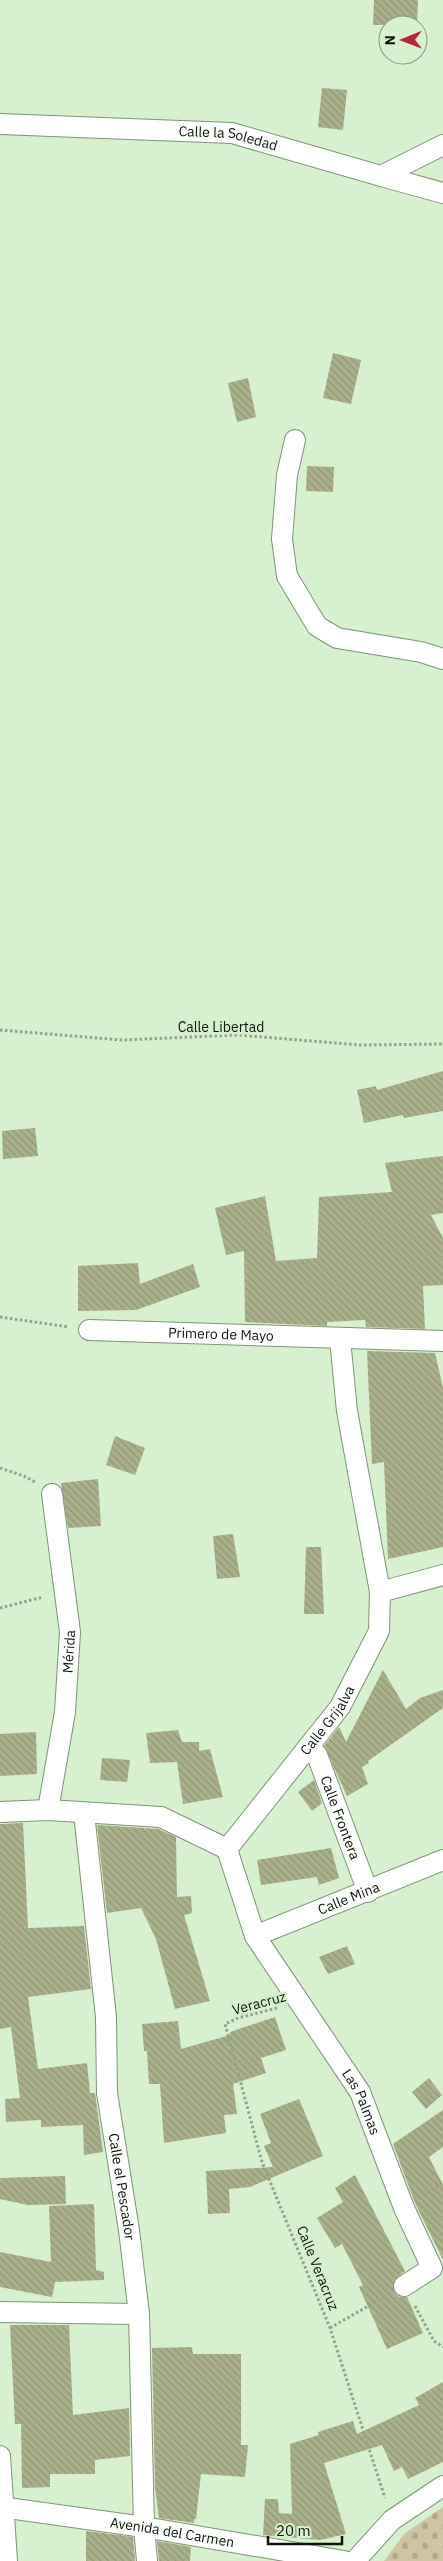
<svg xmlns="http://www.w3.org/2000/svg" width="443" height="2561" viewBox="0 0 443 2561" font-family="'IBM Plex Sans',sans-serif">
<style>
.cemetery{fill:url(#cemetery-stones)}
.building{fill:url(#building-back-hatch)}
.lines{fill:none;stroke-linecap:round;stroke-linejoin:round}
.minor-casing{stroke:#7d9476;stroke-width:22}
.path{stroke:#8fa289;stroke-width:3;stroke-dasharray:2.5 2.5;stroke-linecap:butt}
.minor{stroke:#fff;stroke-width:20}
.labels{text-anchor:middle;dominant-baseline:central;stroke-width:5;stroke-linejoin:round;paint-order:stroke}
.street-label{font-size:14px;fill:#0c1409;stroke:#d7f0d0}
</style>
<defs>
<pattern id="cemetery-stones" width="16" height="16" patternUnits="userSpaceOnUse" patternTransform="scale(1.25)"><rect width="16" height="16" fill="#d0c5a3"/><path d="M2 7V4a2 2 0 0 1 4 0v3zM10 15v-3a2 2 0 0 1 4 0v3z" fill="#b1a88b"/></pattern>
<pattern id="building-back-hatch" width="6" height="6" patternUnits="userSpaceOnUse" patternTransform="scale(1.25)"><rect width="6" height="6" fill="#aab08b"/><path d="M-1 5l2 2M0 0l6 6M5-1l2 2" fill="none" stroke="#919677"/></pattern>
</defs>
<rect width="100%" height="100%" fill="#d7f0d0"/>
<!-- cemetery -->
<polygon class="cemetery" points="443,2507 443,2561 384,2561 405,2533"/>
<!-- building -->
<g class="building">
<polygon points="374,0 418,0 417,25 373,25"/>
<polygon points="322,88 347,90 343,130 318,127"/>
<polygon points="333,353 361,360 351,404 323,398"/>
<polygon points="248,378 256,417 237,422 228,383"/>
<polygon points="307,466 334,467 333,492 306,491"/>
<polygon points="443,1071 443,1111 404,1118 403,1115 364,1123 357,1090 376,1086 377,1090"/>
<polygon points="35,1128 38,1156 3,1159 2,1131"/>
<polygon points="443,1156 443,1213 431,1215 443,1238 443,1285 423,1286 425,1329 366,1327 365,1320 327,1322 327,1326 245,1322 244,1251 226,1255 215,1208 265,1196 276,1261 317,1258 319,1197 392,1192 385,1163"/>
<polygon points="138,1263 140,1284 193,1264 200,1287 136,1310 78,1311 78,1266"/>
<polygon points="367,1351 435,1353 443,1388 443,1547 388,1559 384,1462 372,1464"/>
<polygon points="115,1436 145,1448 135,1475 106,1465"/>
<polygon points="98,1479 101,1526 68,1528 61,1483"/>
<polygon points="233,1534 240,1577 217,1579 213,1536"/>
<polygon points="306,1547 321,1547 324,1614 304,1614"/>
<polygon points="383,1670 406,1709 420,1698 443,1690 443,1708 368,1761 369,1763 362,1767 368,1784 347,1796 324,1746 339,1727 346,1742"/>
<polygon points="178,1730 182,1742 199,1742 199,1751 210,1749 223,1797 183,1804 177,1762 150,1763 146,1733"/>
<polygon points="36,1732 37,1774 0,1776 0,1734"/>
<polygon points="102,1758 130,1760 127,1782 100,1780"/>
<polygon points="314,1780 322,1803 312,1811 298,1792"/>
<polygon points="23,1823 28,1928 84,1926 91,1989 28,1997 38,2069 87,2063 90,2093 95,2093 103,2152 84,2155 83,2125 41,2127 41,2120 6,2122 5,2099 20,2098 11,2027 0,2029 0,1824"/>
<polygon points="97,1825 158,1829 176,1837 177,1897 191,1896 192,1913 184,1915 210,2001 175,2009 156,1939 141,1908 107,1913"/>
<polygon points="331,1848 339,1878 319,1885 317,1877 261,1885 257,1860"/>
<polygon points="347,1946 355,1964 328,1974 319,1957"/>
<polygon points="275,2017 286,2050 261,2058 266,2073 233,2084 237,2114 224,2115 226,2133 164,2143 160,2084 149,2084 147,2051 144,2051 142,2024 178,2021 181,2049 230,2035 230,2032"/>
<polygon points="429,2078 442,2095 426,2109 412,2092"/>
<polygon points="299,2099 323,2156 250,2187 229,2189 230,2213 208,2214 206,2171 273,2167 264,2146 271,2143 260,2114"/>
<polygon points="443,2110 443,2147 429,2157 443,2185 443,2260 415,2203 393,2144"/>
<polygon points="355,2175 405,2271 394,2280 394,2292 399,2297 407,2297 423,2333 387,2349 359,2287 363,2285 342,2244 335,2248 317,2218 343,2202 335,2188"/>
<polygon points="65,2176 66,2204 28,2205 0,2199 0,2178"/>
<polygon points="94,2204 96,2270 104,2272 104,2280 55,2282 52,2297 0,2287 0,2252 51,2262 49,2206"/>
<polygon points="10,2325 69,2325 73,2415 129,2408 130,2456 95,2460 95,2474 50,2474 50,2487 22,2488 21,2424 15,2424"/>
<polygon points="192,2347 193,2354 241,2354 241,2445 248,2445 245,2477 201,2474 196,2519 194,2519 194,2523 159,2518 155,2488 152,2348"/>
<polygon points="443,2382 443,2462 408,2479 402,2467 394,2471 382,2445 324,2463 346,2534 320,2540 263,2535 265,2499 278,2499 279,2513 292,2514 290,2444 319,2435 318,2432 353,2421 357,2434 419,2405 415,2398"/>
<polygon points="86,2531 133,2537 135,2561 86,2561"/>
<polygon points="157,2541 191,2547 190,2561 159,2561"/>
</g>
<g class="lines">
<defs>
<g id="minor">
<path id="s1" d="M0,124L232,133L381,176L443,145"/>
<polyline points="381,176 443,193"/>
<polyline points="295,440 287,475 282,539 287,576 317,626 337,638 421,652 443,659"/>
<path id="s2" d="M89,1330L443,1341"/>
<polyline points="380,1592 443,1575"/>
<path id="s3" d="M308,1747L317,1755L368,1892"/>
<path id="s4" d="M48,1810L65,1712L70,1632L52,1494"/>
<path id="s5" d="M0,1812L48,1810L161,1817L227,1849L340,1707L379,1631L380,1592L347,1411L340,1339"/>
<path id="s6" d="M84,1813L106,2017L107,2093L129,2230L139,2314L144,2527L147,2561"/>
<path id="s7" d="M227,1849L255,1936L360,2092L404,2208L432,2268L404,2286"/>
<path id="s8" d="M255,1936L443,1860"/>
<polyline points="0,2312 139,2314"/>
<polyline points="0,2456 7,2561"/>
<path id="s9" d="M0,2507L144,2527L344,2561"/>
<polyline points="355,2561 392,2520 443,2486"/>
</g>
</defs>
<!-- minor casing -->
<use href="#minor" class="minor-casing"/>
<!-- path -->
<g class="path">
<polyline points="0,1030 122,1040 238,1035 360,1045 443,1044"/>
<polyline points="0,1317 69,1327"/>
<polyline points="0,1468 24,1476 35,1482"/>
<polyline points="0,1608 43,1597"/>
<polyline points="277,2008 238,2018 225,2024 262,2162 330,2328 385,2498"/>
<polyline points="423,2195 443,2182"/>
<polyline points="415,2306 434,2341 443,2347"/>
<polyline points="330,2328 386,2296"/>
</g>
<!-- minor -->
<use href="#minor" class="minor"/>
</g>
<g class="labels">
<!-- street labels -->
<g class="street-label">
<text stroke="none"><textPath href="#s1" startOffset="229">Calle la Soledad</textPath></text>
<text x="221" y="1027">Calle Libertad</text>
<text stroke="none"><textPath href="#s2" startOffset="132">Primero de Mayo</textPath></text>
<text stroke="none"><textPath href="#s4" startOffset="160">Mérida</textPath></text>
<text stroke="none"><textPath href="#s5" startOffset="398">Calle Grijalva</textPath></text>
<text stroke="none"><textPath href="#s3" startOffset="79">Calle Frontera</textPath></text>
<text stroke="none"><textPath href="#s8" startOffset="101">Calle Mina</textPath></text>
<text transform="translate(259 2003) rotate(-15)">Veracruz</text>
<text stroke="none"><textPath href="#s7" startOffset="289">Las Palmas</textPath></text>
<text stroke="none"><textPath href="#s6" startOffset="376">Calle el Pescador</textPath></text>
<text transform="translate(318 2268) rotate(68)">Calle Veracruz</text>
<text stroke="none"><textPath href="#s9" startOffset="174">Avenida del Carmen</textPath></text>
</g>
</g>
<!-- north arrow -->
<g transform="translate(403 40) rotate(269)"><circle r="24" fill="#d7f0d0" stroke="#869880"/>
<path d="M0-4L9 19L0 12L-9 19Z" fill="#b62533"/>
<text y="-8" font-size="14" font-weight="bold" text-anchor="middle" fill="#0c1409">N</text>
</g>
<!-- scale -->
<path d="M268 2536v8h74v-8" fill="none" stroke="#0c1409" stroke-width="2.5"/>
<text x="276" y="2536" font-size="15" fill="#0c1409" stroke="#d7f0d0" stroke-width="4" paint-order="stroke">20 m</text>
</svg>
